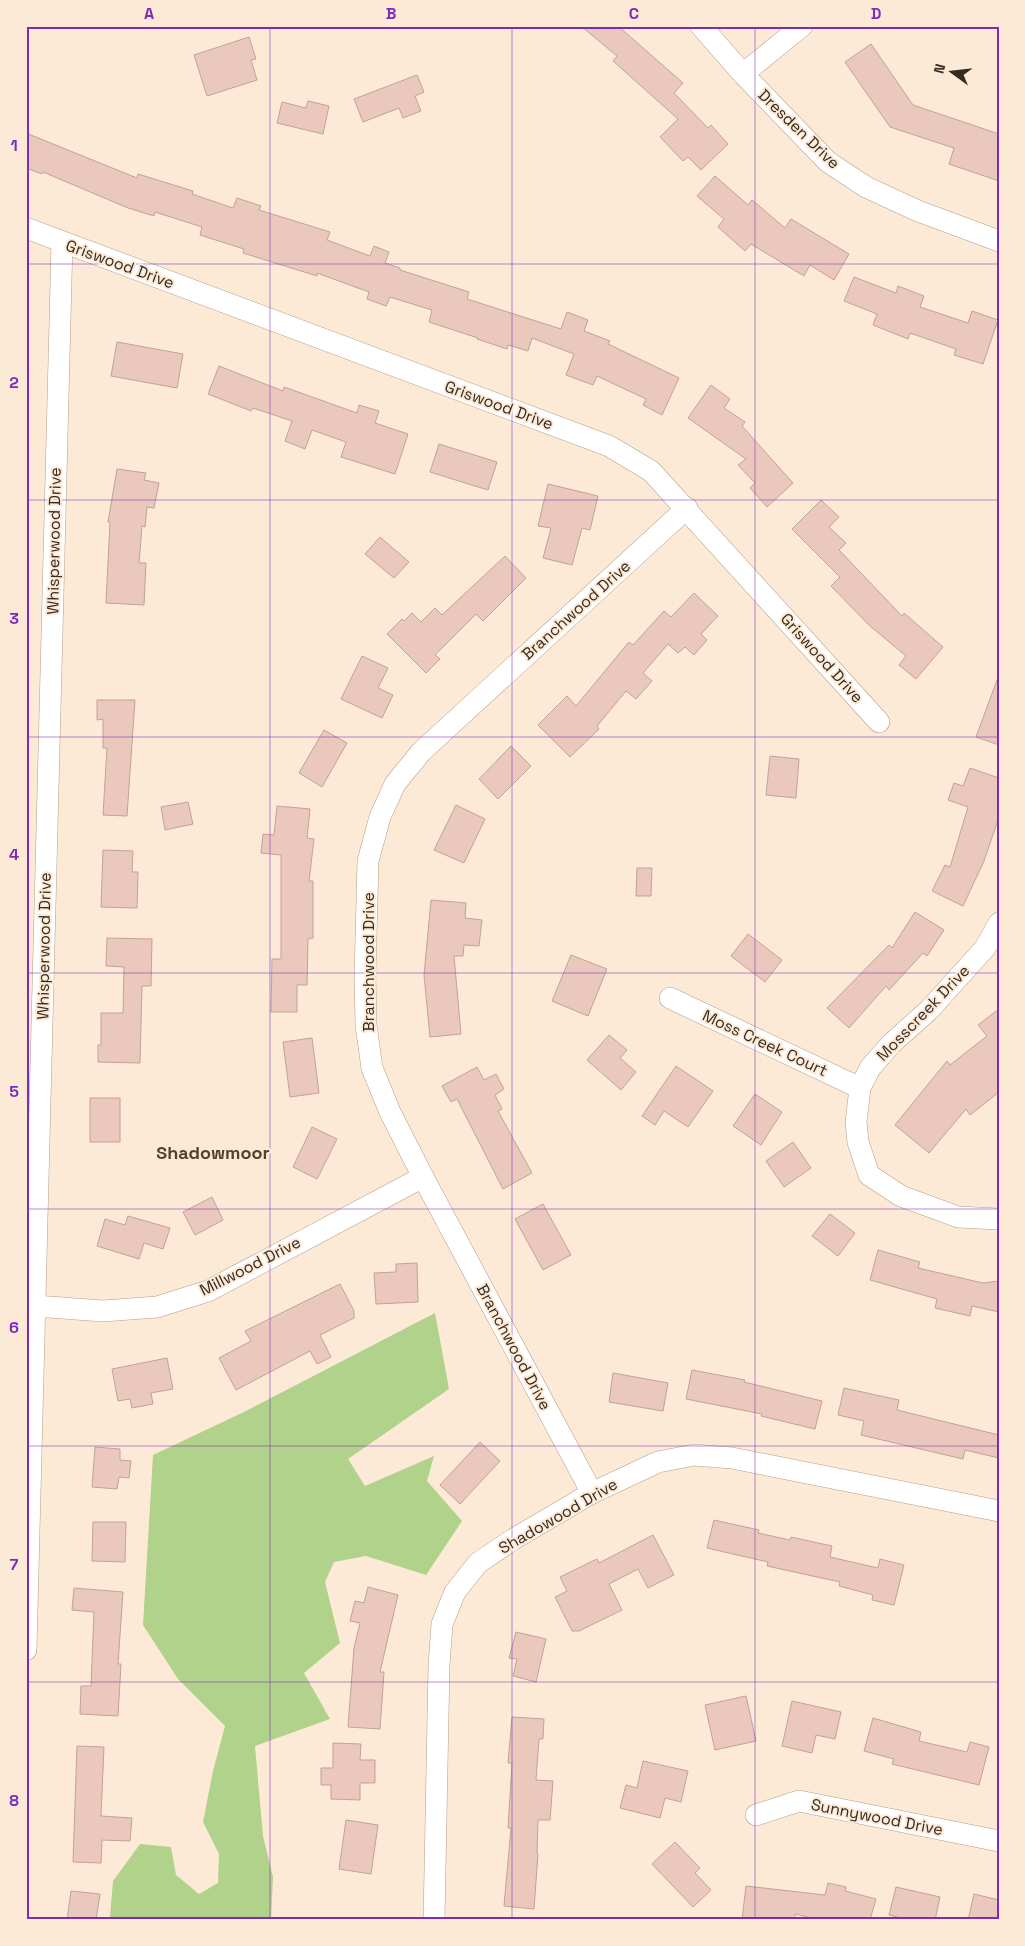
<svg xmlns="http://www.w3.org/2000/svg" width="1025" height="1946" viewBox="0 0 1025 1946" font-family="'Space Grotesk',sans-serif">
<style>
.green{fill:#b0d28a}
.building{fill:#ebc8be;stroke:#c3a197}
.lines{fill:none;stroke-linecap:round;stroke-linejoin:round}
.minor-casing{stroke:#b49e86;stroke-width:22}
.minor{stroke:#fff;stroke-width:21}
.grid{fill:none;stroke:#7b2cbf;stroke-width:1;stroke-opacity:0.55}
.labels{text-anchor:middle;dominant-baseline:central;stroke-width:4;stroke-linejoin:round;paint-order:stroke}
.street-label{font-size:16px;fill:#342b22;stroke:#fdead6}
.neighbourhood-label{font-size:18px;font-weight:bold;fill:#55422d;stroke:#fdead6}
.neatline{fill:none;stroke:#7b2cbf;stroke-width:2}
.grid-label{font-size:16px;text-anchor:middle;font-weight:bold;fill:#7b2cbf}
</style>
<rect width="100%" height="100%" fill="#fdead6"/>
<!-- green -->
<polygon class="green" points="435,1313 449,1389 348,1459 365,1486 434,1456 427,1481 462,1521 426,1575 366,1556 334,1562 325,1582 340,1643 304,1673 330,1719 255,1746 263,1836 273,1877 271,1920 111,1920 110,1917 113,1881 140,1844 171,1847 176,1875 199,1894 218,1883 219,1854 203,1822 213,1771 225,1726 178,1679 143,1625 153,1455 246,1411"/>
<!-- building -->
<g class="building">
<polygon points="581,26 618,26 683,83 674,93 708,128 711,125 728,144 701,170 688,157 683,161 660,137 678,119 613,61 617,56"/>
<polygon points="249,37 256,59 251,60 257,80 207,96 194,55"/>
<polygon points="871,44 913,105 999,134 999,181 949,164 954,148 890,127 845,62"/>
<polygon points="417,75 424,92 415,96 421,111 403,118 399,108 363,122 354,99"/>
<polygon points="308,101 329,106 323,134 277,123 282,102 306,108"/>
<polygon points="26,133 137,178 138,174 193,191 192,194 233,208 237,198 261,206 259,210 330,232 327,240 370,256 374,246 389,252 385,263 400,268 400,270 469,292 467,299 561,329 567,312 588,320 584,331 610,341 608,344 679,378 662,415 643,405 646,399 597,376 593,385 566,375 574,354 532,338 528,351 508,345 507,349 477,339 478,338 429,322 432,310 390,297 386,306 367,299 369,292 317,273 317,276 243,253 244,249 200,235 202,227 155,212 154,216 128,208 43,172 42,174 26,168"/>
<polygon points="715,176 748,205 752,200 785,228 791,219 849,254 834,280 810,265 804,276 751,244 745,251 718,227 724,219 697,196"/>
<polygon points="854,277 896,293 898,286 924,296 920,307 968,323 972,311 998,320 983,364 954,355 956,349 910,333 908,339 873,325 877,314 844,301"/>
<polygon points="117,342 183,354 177,388 111,376"/>
<polygon points="219,366 283,391 284,387 357,413 359,405 379,411 375,423 408,434 395,474 341,457 346,442 312,430 305,449 285,441 292,421 253,408 251,411 208,394"/>
<polygon points="711,385 730,399 724,408 745,422 742,426 793,483 767,507 750,488 755,483 738,465 746,459 688,418"/>
<polygon points="439,444 497,462 488,490 430,472"/>
<polygon points="117,469 146,473 144,480 159,483 154,508 147,507 145,527 142,526 139,563 146,563 144,605 106,603 110,522 108,522"/>
<polygon points="548,484 598,496 590,530 582,528 572,565 543,558 551,528 538,526"/>
<polygon points="821,500 839,517 829,527 846,543 839,550 902,616 904,613 943,647 916,679 899,665 906,656 870,626 831,586 840,577 792,529"/>
<polygon points="380,537 409,562 394,578 365,554"/>
<polygon points="505,556 526,578 483,621 476,614 435,655 440,659 426,673 387,634 402,619 404,621 412,613 421,622 435,608 442,615"/>
<polygon points="694,593 718,616 701,634 707,640 694,655 685,647 678,653 668,644 643,673 652,681 636,699 626,691 597,726 599,729 570,757 538,725 567,696 576,706 629,642 633,645 664,611 671,617"/>
<polygon points="362,656 388,668 378,688 393,695 382,718 341,699"/>
<polygon points="997,680 999,681 999,745 976,737"/>
<polygon points="97,700 135,700 127,816 103,815 107,748 103,748 103,719 97,720"/>
<polygon points="324,730 347,743 322,787 299,773"/>
<polygon points="511,746 531,766 498,799 479,779"/>
<polygon points="770,756 799,759 796,798 766,795"/>
<polygon points="970,768 999,778 999,817 984,861 963,906 932,891 945,865 950,867 968,807 948,800 954,783 963,786"/>
<polygon points="188,802 193,824 165,830 161,807"/>
<polygon points="456,805 485,819 464,863 434,850"/>
<polygon points="277,806 310,809 307,838 314,839 309,881 313,881 313,938 308,939 307,985 297,985 297,1012 271,1012 272,959 281,959 281,855 261,853 263,834 274,835"/>
<polygon points="103,850 133,851 132,872 138,872 137,908 101,907"/>
<polygon points="637,868 652,868 651,896 636,896"/>
<polygon points="431,900 466,903 465,918 482,920 479,946 464,945 463,956 454,956 461,1034 430,1037 424,975"/>
<polygon points="915,912 944,930 927,956 923,953 889,990 886,986 849,1028 827,1008 889,945 892,948"/>
<polygon points="748,934 782,960 765,982 731,956"/>
<polygon points="107,938 152,939 151,986 142,986 140,1063 98,1062 98,1045 101,1045 101,1013 123,1013 124,967 106,966"/>
<polygon points="571,955 607,969 588,1016 552,1001"/>
<polygon points="999,1009 999,1092 970,1115 966,1109 929,1153 895,1125 947,1061 950,1065 987,1036 978,1025"/>
<polygon points="609,1035 627,1050 620,1058 636,1072 621,1090 587,1060"/>
<polygon points="312,1038 319,1093 290,1097 283,1042"/>
<polygon points="676,1066 713,1091 688,1127 664,1111 655,1125 642,1116"/>
<polygon points="477,1067 484,1080 496,1074 504,1089 495,1095 502,1109 498,1111 532,1173 503,1189 457,1099 451,1102 442,1086"/>
<polygon points="755,1094 782,1112 761,1145 733,1126"/>
<rect x="90" y="1098" width="30" height="44"/>
<polygon points="312,1127 337,1139 317,1179 293,1167"/>
<polygon points="793,1142 811,1168 784,1187 766,1161"/>
<polygon points="212,1197 223,1220 195,1235 183,1212"/>
<polygon points="543,1204 571,1255 543,1270 515,1219"/>
<polygon points="830,1214 855,1233 838,1256 812,1236"/>
<polygon points="128,1216 170,1228 163,1249 144,1243 139,1259 97,1246 105,1219 125,1225"/>
<polygon points="878,1250 920,1262 918,1268 983,1283 999,1281 999,1312 972,1306 970,1316 935,1308 937,1299 870,1280"/>
<polygon points="417,1263 418,1302 376,1304 374,1273 396,1272 396,1264"/>
<polygon points="340,1284 354,1311 354,1318 320,1335 331,1357 317,1364 310,1351 236,1390 219,1358 251,1341 245,1331"/>
<polygon points="167,1358 173,1389 151,1393 153,1404 132,1408 130,1399 118,1401 112,1369"/>
<polygon points="692,1370 745,1380 744,1382 822,1401 815,1429 761,1416 762,1414 686,1399"/>
<polygon points="613,1373 668,1383 663,1411 609,1402"/>
<polygon points="844,1388 899,1400 897,1410 999,1435 999,1458 965,1450 963,1459 861,1435 864,1421 838,1415"/>
<polygon points="480,1442 500,1461 460,1504 440,1485"/>
<polygon points="95,1447 120,1449 120,1460 131,1461 129,1478 119,1477 117,1489 92,1487"/>
<polygon points="714,1520 759,1530 758,1533 790,1540 791,1537 832,1546 830,1557 878,1568 880,1559 904,1565 894,1605 872,1600 873,1595 839,1586 840,1582 767,1566 768,1562 707,1548"/>
<polygon points="93,1522 126,1522 125,1562 92,1561"/>
<polygon points="653,1535 674,1575 648,1588 638,1569 609,1584 622,1610 579,1631 572,1631 555,1597 567,1591 560,1577 597,1559 599,1563"/>
<polygon points="368,1587 398,1595 380,1672 384,1672 380,1729 348,1727 354,1648 360,1623 350,1621 355,1601 364,1603"/>
<polygon points="74,1588 123,1592 118,1664 121,1664 118,1716 80,1714 81,1686 91,1686 94,1612 72,1610"/>
<polygon points="516,1632 546,1639 536,1682 513,1676 517,1659 509,1658"/>
<polygon points="746,1696 756,1741 715,1750 705,1705"/>
<polygon points="792,1701 841,1712 835,1739 816,1735 812,1753 782,1746"/>
<polygon points="512,1717 544,1719 543,1739 539,1739 536,1780 553,1781 550,1820 538,1820 537,1854 538,1854 534,1909 504,1906 511,1828 508,1828 512,1763 508,1763"/>
<polygon points="873,1718 921,1732 919,1741 967,1752 970,1742 989,1747 979,1785 892,1764 894,1759 864,1751"/>
<polygon points="333,1743 361,1744 360,1760 375,1760 375,1783 360,1783 360,1800 331,1799 331,1785 321,1785 321,1768 333,1768"/>
<polygon points="77,1746 104,1747 101,1816 132,1818 130,1841 102,1840 101,1863 73,1862"/>
<polygon points="643,1761 688,1771 681,1802 665,1798 660,1818 620,1808 626,1785 637,1788"/>
<polygon points="346,1820 378,1825 371,1874 339,1869"/>
<polygon points="675,1842 700,1868 695,1873 711,1890 693,1907 652,1864"/>
<polygon points="828,1883 846,1887 845,1891 876,1899 870,1920 820,1920 795,1914 795,1920 742,1920 746,1886 825,1895"/>
<polygon points="896,1887 940,1897 935,1920 910,1920 889,1915"/>
<polygon points="71,1891 100,1894 96,1920 67,1920"/>
<polygon points="974,1894 999,1900 999,1920 968,1920"/>
</g>
<g class="lines">
<defs>
<g id="minor">
<polyline points="701,26 743,74 828,162 866,187 918,211 999,241"/>
<polyline points="743,74 802,26"/>
<polyline points="26,228 609,446 651,471 879,722"/>
<polyline points="999,923 985,948 929,1010 891,1044 870,1068 860,1088 856,1122 858,1142 869,1175 901,1196 958,1217 999,1219"/>
<polyline points="670,998 860,1088"/>
<polyline points="35,1306 103,1311 157,1307 208,1291 423,1177"/>
<polyline points="592,1493 423,1177 390,1112 372,1068 366,1025 365,975 368,861 380,817 395,784 421,752 687,508"/>
<polyline points="26,1650 62,242"/>
<polyline points="756,1815 799,1801 999,1841"/>
<polyline points="434,1920 439,1665 442,1624 455,1592 478,1563 512,1540 592,1493 658,1462 694,1455 732,1458 999,1511"/>
</g>
</defs>
<!-- minor casing -->
<use href="#minor" class="minor-casing"/>
<!-- minor -->
<use href="#minor" class="minor"/>
</g>
<!-- grid -->
<path class="grid" d="M270,26V1920M512,26V1920M755,26V1920M26,264H999M26,500H999M26,737H999M26,973H999M26,1209H999M26,1446H999M26,1682H999"/>
<g class="labels">
<!-- street labels -->
<g class="street-label">
<text transform="translate(799 129) rotate(44)">Dresden Drive</text>
<text transform="translate(120 264) rotate(20)">Griswood Drive</text>
<text transform="translate(499 405) rotate(20)">Griswood Drive</text>
<text transform="translate(54 541) rotate(-89)">Whisperwood Drive</text>
<text transform="translate(576 610) rotate(-42)">Branchwood Drive</text>
<text transform="translate(822 658) rotate(48)">Griswood Drive</text>
<text transform="translate(44 946) rotate(-89)">Whisperwood Drive</text>
<text transform="translate(368 962) rotate(-90)">Branchwood Drive</text>
<text transform="translate(923 1013) rotate(-46)">Mosscreek Drive</text>
<text transform="translate(765 1043) rotate(25)">Moss Creek Court</text>
<text transform="translate(250 1266) rotate(-27)">Millwood Drive</text>
<text transform="translate(514 1347) rotate(62)">Branchwood Drive</text>
<text transform="translate(558 1516) rotate(-30)">Shadowood Drive</text>
<text transform="translate(877 1817) rotate(11)">Sunnywood Drive</text>
</g>
<!-- neighbourhood labels -->
<g class="neighbourhood-label">
<text x="213" y="1152">Shadowmoor</text>
</g>
</g>
<!-- border -->
<rect width="1025" height="1946" fill="none" stroke="#fdead6" stroke-width="55"/>
<!-- north arrow -->
<g transform="translate(952 72) rotate(285)" stroke="#fdead6" stroke-width="4" paint-order="stroke">
<path d="M0-4L9 19L0 12L-9 19Z" fill="#342b22"/>
<text y="-8" font-size="14" font-weight="bold" text-anchor="middle" fill="#342b22">N</text>
</g>
<rect x="28" y="28" width="970" height="1890" class="neatline"/>
<g class="grid-label">
<text x="149" y="19">A</text>
<text x="391" y="19">B</text>
<text x="634" y="19">C</text>
<text x="876" y="19">D</text>
<text x="14" y="151">1</text>
<text x="14" y="388">2</text>
<text x="14" y="624">3</text>
<text x="14" y="860">4</text>
<text x="14" y="1097">5</text>
<text x="14" y="1333">6</text>
<text x="14" y="1570">7</text>
<text x="14" y="1806">8</text>
</g>
</svg>
